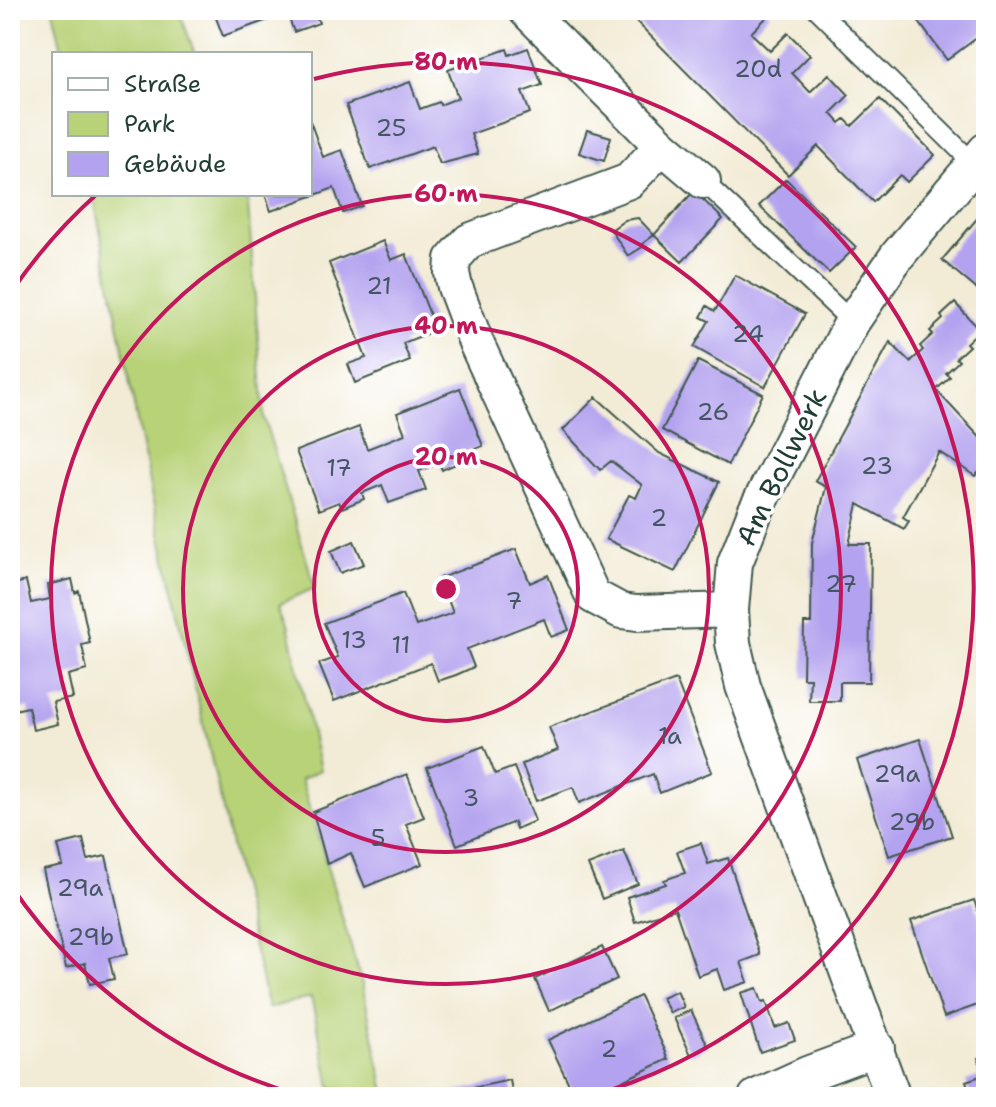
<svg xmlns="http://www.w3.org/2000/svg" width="996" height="1107" viewBox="0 0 996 1107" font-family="'Shantell Sans',sans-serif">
  <rect width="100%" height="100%" fill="#fff"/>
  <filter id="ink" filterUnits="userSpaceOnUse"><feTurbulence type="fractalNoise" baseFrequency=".0125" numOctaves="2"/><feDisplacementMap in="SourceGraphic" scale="16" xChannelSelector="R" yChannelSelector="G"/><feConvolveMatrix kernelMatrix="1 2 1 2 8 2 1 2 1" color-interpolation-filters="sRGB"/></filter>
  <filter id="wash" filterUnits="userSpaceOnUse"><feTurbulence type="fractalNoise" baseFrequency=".006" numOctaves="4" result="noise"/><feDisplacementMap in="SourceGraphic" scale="32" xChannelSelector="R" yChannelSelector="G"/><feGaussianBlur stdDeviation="1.8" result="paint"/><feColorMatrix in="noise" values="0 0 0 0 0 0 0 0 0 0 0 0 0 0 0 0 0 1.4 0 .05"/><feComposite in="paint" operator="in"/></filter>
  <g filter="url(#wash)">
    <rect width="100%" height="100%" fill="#f2ebd5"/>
    <!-- green -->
    <path fill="#b7d277" stroke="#6b8856" stroke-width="2" d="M53,10H179L195,54H63Z
      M93,194H244L248,205L264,418L315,588L280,603L288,624L320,770L301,779L362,984L386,1097H333L311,997L268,1008L152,498Z"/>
    <g id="blocks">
      <!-- building -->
      <path fill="#b3a2ef" d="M213,10H314L319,23L294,32L287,13L223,36Z
        M625,10H766L770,14L751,33L770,51L788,33L810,55L792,73L810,92L829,74L849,95L831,113L840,123L845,119L852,126L880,99L935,155L907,182L900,175L873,202L818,146L788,175Z
        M910,10H986V31L947,60Z
        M528,48L542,85L522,92L530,113L471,134L478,154L440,164L433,146L370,169L346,105L410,82L420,109L439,102L440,105L458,98L448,70L507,49L509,55Z
        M310,121L323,157L342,150L362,206L343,213L334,188L271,211L265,194H310Z
        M587,130L611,137L604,161L579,153Z
        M786,179L856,247L829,273L759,206Z
        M694,191L723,219L682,262L654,235Z
        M986,208V297L942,260Z
        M638,218L654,235L642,244L644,246L628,256L611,230L625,220Z
        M383,241L391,260L406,254L436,330L403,343L410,361L355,383L348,364L366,358L329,263Z
        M735,275L805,314L765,387L694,347L709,321L701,317L707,306L715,311Z
        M955,303L980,330L966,343L969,346L956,358L959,361L946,373L950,377L936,390L986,444V465L975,476L939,452L903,517L909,521L904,529L858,504L849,544H871L869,682H840V701H809L810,678H803L804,623H811L812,543L826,487L815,481L890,342L910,362L923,350L920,346L933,334L930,331L943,319L941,316Z
        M698,361L763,394L728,465L662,430Z
        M460,388L483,446L462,454L465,460L442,470L439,463L419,471L426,490L389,503L382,485L362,493L364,499L342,508L339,502L319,510L296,451L359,427L367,449L405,434L397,413Z
        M596,397L659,453L719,482L675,572L606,539L629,495L636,498L642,485L611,461L600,470L563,430Z
        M354,541L364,564L340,573L331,551Z
        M516,549L530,583L548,575L569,630L551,637L544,619L467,649L474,667L456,675L438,681L431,663L334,701L319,664L338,657L324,623L403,593L416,626L453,613L440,578Z
        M72,579L75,593L79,591L90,643L82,645L87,670L68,675L73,698L53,702L58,724L33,730L28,707L10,711V585L26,581L31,603L50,599L48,585Z
        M676,680L712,772L660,793L653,774L579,803L573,787L536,801L522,764L558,750L549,727Z
        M920,739L952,836L889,856L857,760Z
        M484,746L495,774L514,767L535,821L516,829L514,822L457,845L427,768Z
        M407,774L424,817L406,824L422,864L365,887L351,853L327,864L313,812Z
        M83,839L88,860L106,856L128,954L109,958L114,979L90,984L85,963L66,968L43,870L63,866L58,845Z
        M701,843L708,864L728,858L760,955L741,962L748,982L724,990L717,969L698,976L675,909L635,922L627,897L666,884L664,880L685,873L677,851Z
        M624,851L638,884L602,899L588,865Z
        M974,900L986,935V1002L944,1017L911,921Z
        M602,947L617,979L549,1011L535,979Z
        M757,988L762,1002L766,1001L775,1028L789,1023L795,1040L760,1052L741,993Z
        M677,991L684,1007L670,1013L662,998Z
        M640,996L669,1059L588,1097H575L548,1040Z
        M691,1010L708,1046L691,1055L674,1018Z
        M986,1055V1097H971L966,1081L984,1075L978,1058Z
        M510,1080L513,1097H435V1096Z"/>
    </g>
  </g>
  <g filter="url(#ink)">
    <use href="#blocks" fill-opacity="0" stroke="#3f574c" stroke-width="2"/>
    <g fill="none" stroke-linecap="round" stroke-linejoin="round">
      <defs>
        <path id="service" d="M818,10L974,164
          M703,181L852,322"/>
        <path id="minor" d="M526,10L662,146L703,181
          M662,146L629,181L469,241L453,259L452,273L455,287L477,345L593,596L621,611L637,613L731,610
          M756,1097L807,1074L877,1048
          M893,1097L743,686L733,643L731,610L735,563L755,512L852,322L897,256L986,150"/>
      </defs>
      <!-- service casing -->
      <use href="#service" stroke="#3f574c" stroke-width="22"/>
      <!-- minor casing -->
      <use href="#minor" stroke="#3f574c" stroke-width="38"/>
      <!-- service -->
      <use href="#service" stroke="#fff" stroke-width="18"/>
      <!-- minor -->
      <use href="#minor" stroke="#fff" stroke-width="34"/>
    </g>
  </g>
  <!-- distance rings -->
  <g fill="none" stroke="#c2185b" stroke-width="4">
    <circle cx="446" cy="589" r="132"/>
    <circle cx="446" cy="589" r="263"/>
    <circle cx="446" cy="589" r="395"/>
    <path d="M305 1097A527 527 0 0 1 12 887M12 291A527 527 0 0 1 97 194M314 79A527 527 0 0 1 587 1097"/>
  </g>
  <g text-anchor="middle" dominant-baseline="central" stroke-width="7" stroke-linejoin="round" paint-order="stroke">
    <!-- number labels -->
    <g font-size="24" fill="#445663">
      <text x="758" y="69">20d</text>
      <text x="391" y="128">25</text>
      <text x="379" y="286">21</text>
      <text x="748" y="334">24</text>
      <text x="713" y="412">26</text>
      <text x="877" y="466">23</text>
      <text x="339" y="468">17</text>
      <text x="659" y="518">2</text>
      <text x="841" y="584">27</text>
      <text x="514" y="601">7</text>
      <text x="354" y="640">13</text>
      <text x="401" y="645">11</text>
      <text x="670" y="736">1a</text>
      <text x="897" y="774">29a</text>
      <text x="471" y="798">3</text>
      <text x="912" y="822">29b</text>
      <text x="378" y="838">5</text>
      <text x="80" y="888">29a</text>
      <text x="91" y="937">29b</text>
      <text x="609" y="1049">2</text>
    </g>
    <!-- street labels -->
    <g font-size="28" fill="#1f3d34" stroke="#fff">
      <text transform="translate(781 467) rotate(-64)">Am Bollwerk</text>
    </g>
  </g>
  <circle cx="446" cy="589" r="12" fill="#c2185b" stroke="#fff" stroke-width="4"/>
  <g font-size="24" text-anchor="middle" font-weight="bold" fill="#c2185b" stroke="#fff" stroke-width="7" stroke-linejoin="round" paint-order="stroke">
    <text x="446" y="70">80 m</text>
    <text x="446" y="202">60 m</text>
    <text x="446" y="334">40 m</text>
    <text x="446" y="465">20 m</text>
  </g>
  <!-- margin -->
  <rect width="996" height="1107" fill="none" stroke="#fff" stroke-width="40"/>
  <!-- legend -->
  <rect x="52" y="52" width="260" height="144" fill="#ffffff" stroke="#a5b1ae" stroke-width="2"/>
  <rect x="68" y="78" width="40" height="12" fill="#ffffff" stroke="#a5b1ae" stroke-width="2"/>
  <text x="124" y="92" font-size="24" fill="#1f3d34">Straße</text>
  <rect x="68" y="112" width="40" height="24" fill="#b7d277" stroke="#a5b1ae" stroke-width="2"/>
  <text x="124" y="132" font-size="24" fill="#1f3d34">Park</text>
  <rect x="68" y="152" width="40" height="24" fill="#b3a2ef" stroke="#a5b1ae" stroke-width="2"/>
  <text x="124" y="172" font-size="24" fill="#1f3d34">Gebäude</text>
</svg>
